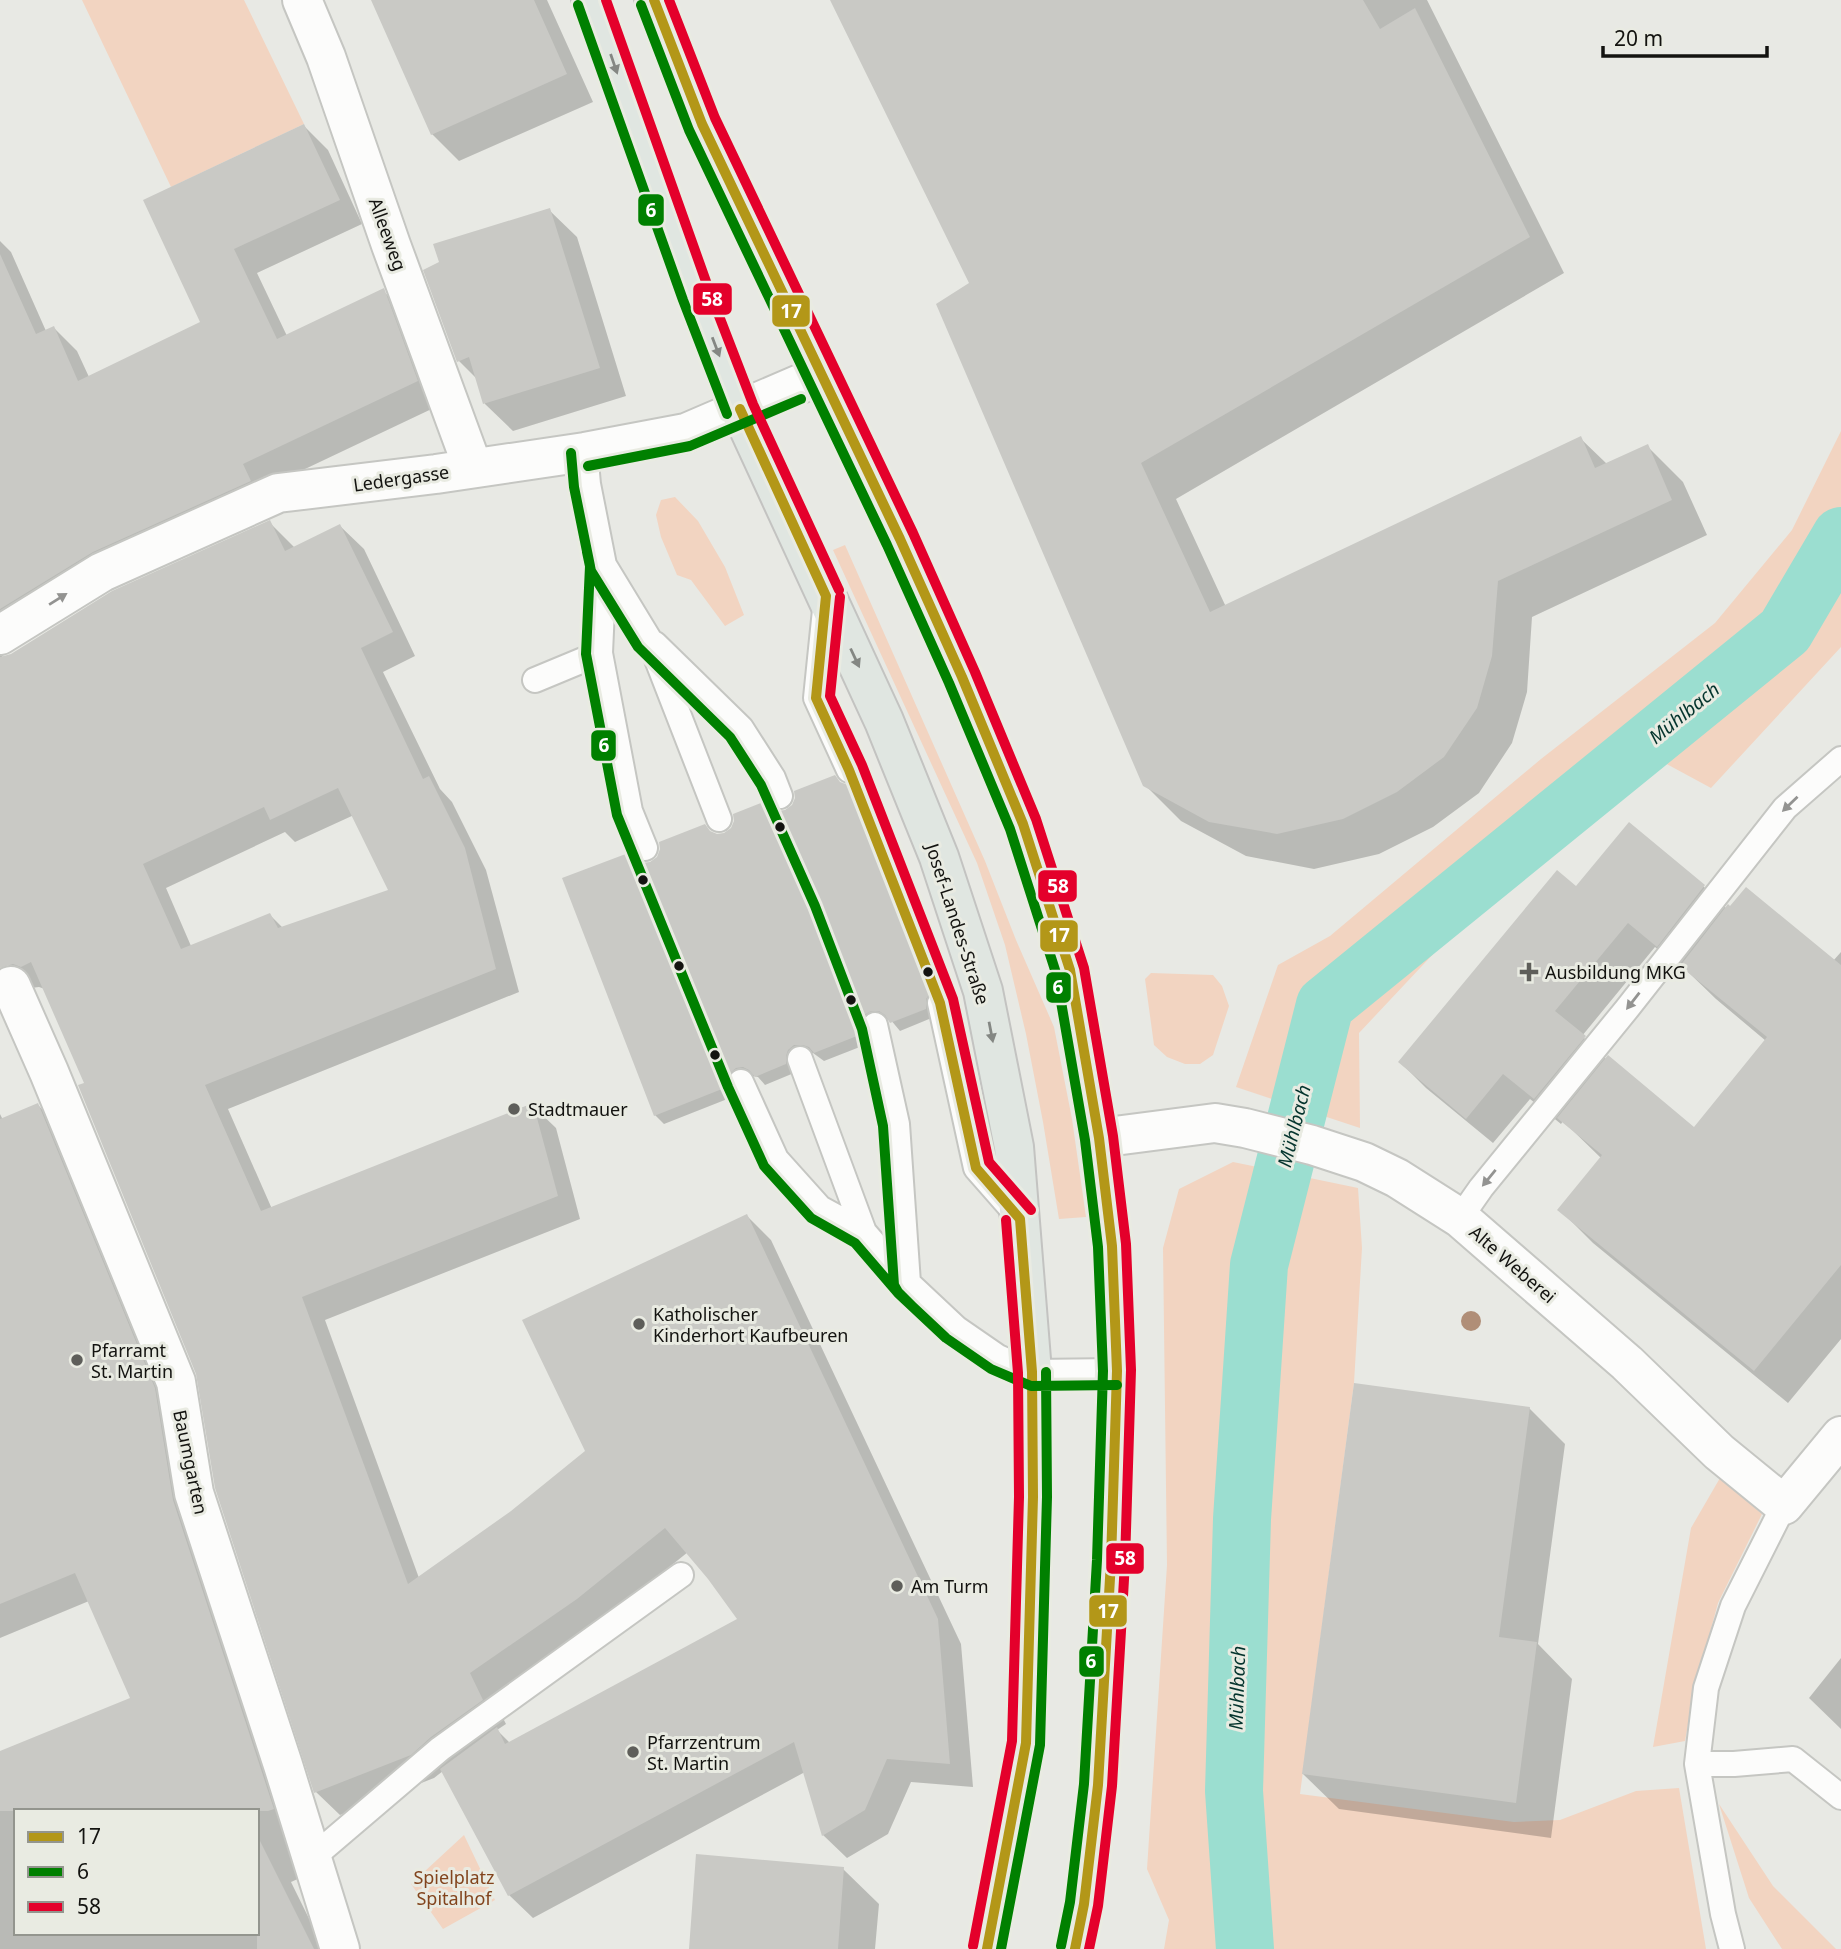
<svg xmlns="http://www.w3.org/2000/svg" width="1841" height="1949" viewBox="0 0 1841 1949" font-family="'Noto Sans',sans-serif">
  <rect width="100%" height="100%" fill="#e8e9e4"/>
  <!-- green -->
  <path fill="#f2d4c1" d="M82,0H244L304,124L171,187Z
    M1841,431V647L1711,788L1650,755L1529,852L1359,1033L1360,1128L1236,1087L1278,965L1330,936L1541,759L1715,623L1792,530Z
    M675,497L698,521L725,567L744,615L725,626L691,580L677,575L661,537L656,515L661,500Z
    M845,545L985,861L1016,940L1054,1027L1072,1119L1086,1217L1059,1219L1043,1122L1026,1034L1005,945L977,863L833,550Z
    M1151,973L1213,975L1222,986L1229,1006L1213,1055L1200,1064H1185L1167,1057L1154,1045L1145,979Z
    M1233,1162L1358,1188L1362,1248L1354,1383L1300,1794L1514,1822L1560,1820L1636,1791L1679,1788L1706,1949H1164L1169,1920L1147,1869L1167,1565L1163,1248L1179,1189Z
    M1720,1478L1762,1514L1718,1603L1694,1691L1685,1741L1653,1747L1691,1528Z
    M1719,1804L1773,1886L1836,1949H1782L1749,1898Z
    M464,1835L495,1900L443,1929L411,1884Z"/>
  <!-- shadow -->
  <path fill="#0003" fill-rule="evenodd" d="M373,0H547L593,102L459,161L432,134Z
    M831,0H1427L1564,273L1176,499L1226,607L1580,438L1607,464L1647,446L1683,482L1707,535L1532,617L1527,692L1512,743L1479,793L1433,827L1379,854L1314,869L1246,856L1181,821L1145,785L972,283Z
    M304,126L328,150L362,224L257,273L287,336L383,291L407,314L440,405L265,488L115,577L4,649L2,658L12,655L270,523L295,548L340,526L364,549L415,656L383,672L440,789L452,802L486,870L519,992L228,1109L272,1209L532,1105L556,1128L580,1219L325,1320L419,1578L513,1512L587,1452L747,1216L771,1240L961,1644L973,1787L911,1782L888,1834L847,1858L823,1835L805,1772L533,1918L509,1895L443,1771L434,1778L340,1815L316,1792L198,1373L87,1083L45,989L39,987L31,988L7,964L0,948V241L11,252L46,331L54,328L77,351L89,377L203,323L145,201ZM354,815L391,891L283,928L270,915L191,946L166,888L285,832L295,842ZM688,1552L740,1619L510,1743L497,1730L506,1724L492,1697L601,1622Z
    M549,210L577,237L626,396L513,431L485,404L478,380L459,361L426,270Z
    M862,778L871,786L956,998L947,997L934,1017L900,1031L890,1019H881L870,1043L824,1061L813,1053L804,1054L794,1073L765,1085L758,1077L753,1076L745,1077L735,1096L664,1124L655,1115L639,863L651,864L659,858L712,833L717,836L724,835L773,810L778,813L785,812L842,785L847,786L855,785Z
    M1629,825L1704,887L1727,909L1833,961L1841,952V1339L1788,1403L1593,1243L1560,1210L1602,1159L1563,1121L1561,1124L1530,1099L1493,1143L1426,1088L1400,1062L1576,889ZM1655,947L1684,971L1685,969L1716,999L1766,1041L1694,1129L1607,1060L1582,1036Z
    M38,1105L61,1129L178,1413L309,1874L291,1882L324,1949H0V1752L132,1699L89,1601L0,1638V1114L3,1120ZM16,1811H257V1933H16Z
    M1529,1408L1565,1444L1538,1644L1572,1679L1551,1838L1339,1809L1303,1774Z
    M1841,1658V1729L1809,1698Z
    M843,1869L879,1904L875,1949H691Z"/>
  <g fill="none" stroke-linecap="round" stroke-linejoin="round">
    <!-- canal -->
    <path stroke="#9bded0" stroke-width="58" d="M1245,1949L1234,1791L1242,1519L1259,1265L1325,1005L1785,631L1841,536"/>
  </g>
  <!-- building -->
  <path fill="#c9c9c5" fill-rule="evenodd" d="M371,0H534L567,74L431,135Z
    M830,0H1363L1380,29L1415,8L1530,237L1141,463L1210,612L1581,436L1595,468L1648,444L1672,500L1498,581L1492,656L1477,708L1444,757L1397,792L1343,819L1277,834L1209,822L1143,786L936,304L969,283Z
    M304,124L340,200L234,249L277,339L384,288L418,381L243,464L251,481L93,552L0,609V254L36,334L54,326L78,381L200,322L143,200Z
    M550,208L600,368L483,404L469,357L457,362L423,270L439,262L433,244Z
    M270,520L285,551L340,524L393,632L361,648L423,779L429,776L465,848L496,969L205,1085L261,1211L533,1103L558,1196L302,1297L408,1584L511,1511L585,1451L522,1320L747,1214L938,1619L950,1764L887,1759L865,1810L822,1836L794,1742L508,1896L440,1769L497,1727L505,1744L737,1619L708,1579L665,1528L577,1599L470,1673L483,1700L431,1737L411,1755L314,1793L215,1488L196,1374L78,1085L84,1083L31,962L21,967L13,964L0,968V657L11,654L112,591ZM338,788L388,890L278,928L270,913L181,949L143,864L264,807L270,820Z
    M835,775L840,782L848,785L856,783L862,775L949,992L944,989L938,988L931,992L926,999V1009L890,1023L885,1015L879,1011H871L864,1015L861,1020L862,1034L814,1053L809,1047L803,1045H794L788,1050L786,1056V1064L755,1077L749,1070L743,1067L736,1068L729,1074L726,1081L727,1087L654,1116L562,878L631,852L636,860L642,863L650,862L657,857L660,849L659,842L705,824L710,831L717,834L724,833L731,828L734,821L733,814L766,801L771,808L778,811L785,810L792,805L795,798L794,791Z
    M1629,822L1705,885L1657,947L1628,923L1555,1011L1586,1036L1534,1099L1503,1074L1466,1119L1398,1062L1557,870L1576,886Z
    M1746,887L1841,965V1265L1754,1371L1557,1210L1602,1155L1557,1118L1608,1055L1694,1127L1767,1037L1680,966L1728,904L1730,906Z
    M38,1103L155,1388L173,1500L274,1809L268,1811H0V1751L130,1698L75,1573L0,1604V1119Z
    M1354,1383L1530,1407L1499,1637L1537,1642L1516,1803L1302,1774Z
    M257,1835L314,1949H257Z
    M696,1854L844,1867L838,1949H689Z"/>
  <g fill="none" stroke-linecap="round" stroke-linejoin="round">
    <defs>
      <path id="service" d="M585,452L588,484L604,565L600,653L630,811L645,848
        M604,565L649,639L719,819
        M826,600L816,698L849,770
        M655,644L741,728L773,778L780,796
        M535,680L600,653
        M940,1003L976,1168L1019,1217
        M875,1025L897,1124L908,1283
        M800,1059L864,1232
        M741,1082L776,1159L820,1208L864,1232L908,1283L956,1328L998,1357L1032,1372L1117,1371
        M1460,1218L1481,1188L1626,1010L1785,808L1841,759
        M1697,1764H1734L1793,1759L1841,1797
        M312,1858L440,1749L681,1575
        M1732,1949L1723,1914L1697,1764L1706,1688L1733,1606L1784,1505"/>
      <path id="minor" d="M302,0L326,57L391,245L473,468
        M0,635L102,572L278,493L436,474L585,452L686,433L821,375
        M11,986L49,1072L176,1382L194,1493L283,1765L340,1949
        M1099,1138L1215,1123L1245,1128L1312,1145L1364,1162L1397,1178L1460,1218L1627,1363L1719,1452L1784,1505L1841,1436"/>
      <path id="primary" d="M591,0L696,295L740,409L884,721L939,857L983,991L1014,1147L1032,1372L1033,1497L1026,1743L987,1949
        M654,0L702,124L900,539L962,677L1023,824L1070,970L1099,1138L1112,1246L1117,1371L1111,1561L1098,1785L1084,1904L1075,1949"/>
    </defs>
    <!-- service casing -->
    <use href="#service" stroke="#c5c6c2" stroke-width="28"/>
    <!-- minor casing -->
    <use href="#minor" stroke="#c5c6c2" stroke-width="42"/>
    <!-- primary casing -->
    <use href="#primary" stroke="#c3c3c1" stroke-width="42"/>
    <!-- service -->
    <use href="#service" stroke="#fcfcfb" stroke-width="24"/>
    <!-- minor -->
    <use href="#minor" stroke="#fcfcfb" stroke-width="38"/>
    <!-- primary -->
    <use href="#primary" stroke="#e0e6e1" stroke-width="38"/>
    <defs>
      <path id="bus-1" d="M654,0L702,124L900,539L962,677L1023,824L1070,970L1099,1138L1112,1246L1117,1371L1111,1561L1098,1785L1084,1904L1075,1949
        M740,409L826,596
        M826,596L816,698L849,770L940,1003L976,1168L1020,1219
        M987,1949L1026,1743L1033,1497L1032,1372L1020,1219"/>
      <path id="bus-2" d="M578,5L683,300L727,414
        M641,5L689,130L887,545L949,683L1010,829L1056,973L1085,1140L1098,1247L1103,1371L1097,1560L1084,1784L1070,1902L1061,1946
        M571,453L574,487L590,566L586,654L617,815L728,1087L764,1166L811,1218L855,1243L898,1293L946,1338L991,1369L1031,1386L1117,1385
        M588,466L690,446L801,399
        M587,552L591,571L638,647L730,737L761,785L815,906L862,1029L883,1126L894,1285L898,1292L913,1307
        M1001,1949L1040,1745L1047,1497L1046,1372"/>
      <path id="bus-3" d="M606,0L709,290L753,404L839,590
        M669,0L715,118L913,533L975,672L1036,819L1084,968L1113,1136L1126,1244L1131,1370L1125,1562L1112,1786L1098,1906L1089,1949
        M840,597L830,696L862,765L953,999L989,1162L1031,1210
        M973,1946L1012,1741L1019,1497L1018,1373L1006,1220"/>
    </defs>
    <!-- bus-1 casing -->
    <use href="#bus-1" stroke="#e9ebe2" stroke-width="16"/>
    <!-- bus-2 casing -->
    <use href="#bus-2" stroke="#e9ebe2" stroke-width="16"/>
    <!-- bus-3 casing -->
    <use href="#bus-3" stroke="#e9ebe2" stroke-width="16"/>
    <!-- bus-1 -->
    <use href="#bus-1" stroke="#b39718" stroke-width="10"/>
    <!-- bus-2 -->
    <use href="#bus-2" stroke="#008000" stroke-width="10"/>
    <!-- bus-3 -->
    <use href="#bus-3" stroke="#e4002b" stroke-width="10"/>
  </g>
  <!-- trees -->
  <circle fill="#b08e77" cx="1471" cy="1321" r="10"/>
  <!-- one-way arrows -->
  <defs><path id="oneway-solid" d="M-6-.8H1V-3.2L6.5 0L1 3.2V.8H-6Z" transform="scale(1.75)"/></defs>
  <g fill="#848783">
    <use href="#oneway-solid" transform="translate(614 64) rotate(71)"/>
    <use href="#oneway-solid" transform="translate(716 347) rotate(69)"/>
    <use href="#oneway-solid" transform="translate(855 658) rotate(65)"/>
    <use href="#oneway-solid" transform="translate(991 1032) rotate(79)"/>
  </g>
  <g fill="#939391">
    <use href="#oneway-solid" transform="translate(58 599) rotate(-32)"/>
    <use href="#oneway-solid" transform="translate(1790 804) rotate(136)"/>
    <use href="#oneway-solid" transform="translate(1633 1001) rotate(128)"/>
    <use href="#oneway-solid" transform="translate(1489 1178) rotate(129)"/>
  </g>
  <!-- markers -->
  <g fill="#131310" stroke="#e9ebe2" stroke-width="2.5">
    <circle cx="780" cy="827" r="6"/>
    <circle cx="643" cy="880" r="6"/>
    <circle cx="679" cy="966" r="6"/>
    <circle cx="928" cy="972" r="6"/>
    <circle cx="851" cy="1000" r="6"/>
    <circle cx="715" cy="1055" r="6"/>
  </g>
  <g fill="#5e5e5a" stroke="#e9ebe2" stroke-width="2.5">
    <path d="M1525.5 961.5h7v7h7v7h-7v7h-7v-7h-7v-7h7z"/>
    <circle cx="514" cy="1109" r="7"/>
    <circle cx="639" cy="1324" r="7"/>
    <circle cx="77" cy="1360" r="7"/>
    <circle cx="897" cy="1586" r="7"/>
    <circle cx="633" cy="1752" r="7"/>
  </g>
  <g text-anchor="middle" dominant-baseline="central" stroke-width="6" stroke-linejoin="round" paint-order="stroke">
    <!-- street labels -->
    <g font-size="18" fill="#131310" stroke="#e9ebe2">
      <text transform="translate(388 234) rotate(70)">Alleeweg</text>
      <text transform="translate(401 478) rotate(-8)">Ledergasse</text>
      <text transform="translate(958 924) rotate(72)">Josef-Landes-Straße</text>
      <text transform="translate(1513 1264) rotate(41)">Alte Weberei</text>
      <text transform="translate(191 1462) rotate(78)">Baumgarten</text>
    </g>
    <!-- poi labels -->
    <g font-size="18" fill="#131310" stroke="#e9ebe2" text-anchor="start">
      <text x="1545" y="972">Ausbildung MKG</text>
      <text x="528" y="1109">Stadtmauer</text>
      <text x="653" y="1314">Katholischer<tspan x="653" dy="21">Kinderhort Kaufbeuren</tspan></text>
      <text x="91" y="1350">Pfarramt<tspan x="91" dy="21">St. Martin</tspan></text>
      <text x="911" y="1586">Am Turm</text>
      <text x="647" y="1742">Pfarrzentrum<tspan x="647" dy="21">St. Martin</tspan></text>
    </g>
    <!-- park labels -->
    <g font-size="18" fill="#82441d" stroke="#e9ebe2">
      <text x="454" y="1877">Spielplatz<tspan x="454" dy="21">Spitalhof</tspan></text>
    </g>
    <!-- water labels -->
    <g font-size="19" font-style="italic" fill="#04342d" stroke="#e9ebe2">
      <text transform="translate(1684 713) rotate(-39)">Mühlbach</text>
      <text transform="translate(1294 1126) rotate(-76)">Mühlbach</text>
      <text transform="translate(1237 1688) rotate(-88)">Mühlbach</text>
    </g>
  </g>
  <g stroke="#e9ebe2" stroke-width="2.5">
    <rect x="637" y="193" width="28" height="34" rx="7" fill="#008000"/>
    <rect x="692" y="282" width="41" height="34" rx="7" fill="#e4002b"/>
    <rect x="771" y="294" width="40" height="34" rx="7" fill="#b39718"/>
    <rect x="590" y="729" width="27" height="33" rx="7" fill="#008000"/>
    <rect x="1037" y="869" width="41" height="34" rx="7" fill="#e4002b"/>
    <rect x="1039" y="919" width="40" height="34" rx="7" fill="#b39718"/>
    <rect x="1045" y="971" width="27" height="33" rx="7" fill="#008000"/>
    <rect x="1105" y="1542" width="40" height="33" rx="7" fill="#e4002b"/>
    <rect x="1088" y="1594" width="40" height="34" rx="7" fill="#b39718"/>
    <rect x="1078" y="1645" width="27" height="33" rx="7" fill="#008000"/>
  </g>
  <g font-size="19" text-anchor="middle" font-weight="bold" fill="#fff">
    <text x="651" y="217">6</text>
    <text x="712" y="306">58</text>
    <text x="791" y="318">17</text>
    <text x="604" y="752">6</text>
    <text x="1058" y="893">58</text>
    <text x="1059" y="942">17</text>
    <text x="1058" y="994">6</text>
    <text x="1125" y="1565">58</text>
    <text x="1108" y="1618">17</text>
    <text x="1091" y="1668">6</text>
  </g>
  <!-- legend -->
  <rect x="14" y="1809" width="245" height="126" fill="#e9ebe2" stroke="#93958e" stroke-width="2"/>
  <rect x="28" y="1832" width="35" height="10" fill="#b39718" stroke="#93958e" stroke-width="2"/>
  <text x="77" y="1844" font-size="21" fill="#131310">17</text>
  <rect x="28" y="1867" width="35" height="10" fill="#008000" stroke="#93958e" stroke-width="2"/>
  <text x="77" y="1879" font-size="21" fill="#131310">6</text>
  <rect x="28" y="1902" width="35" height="10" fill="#e4002b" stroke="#93958e" stroke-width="2"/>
  <text x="77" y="1914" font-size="21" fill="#131310">58</text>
  <!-- scale -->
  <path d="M1603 46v10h164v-10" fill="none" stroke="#131310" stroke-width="3.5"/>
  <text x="1614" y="46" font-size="21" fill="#131310" stroke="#e9ebe2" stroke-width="5" paint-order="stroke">20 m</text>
</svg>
